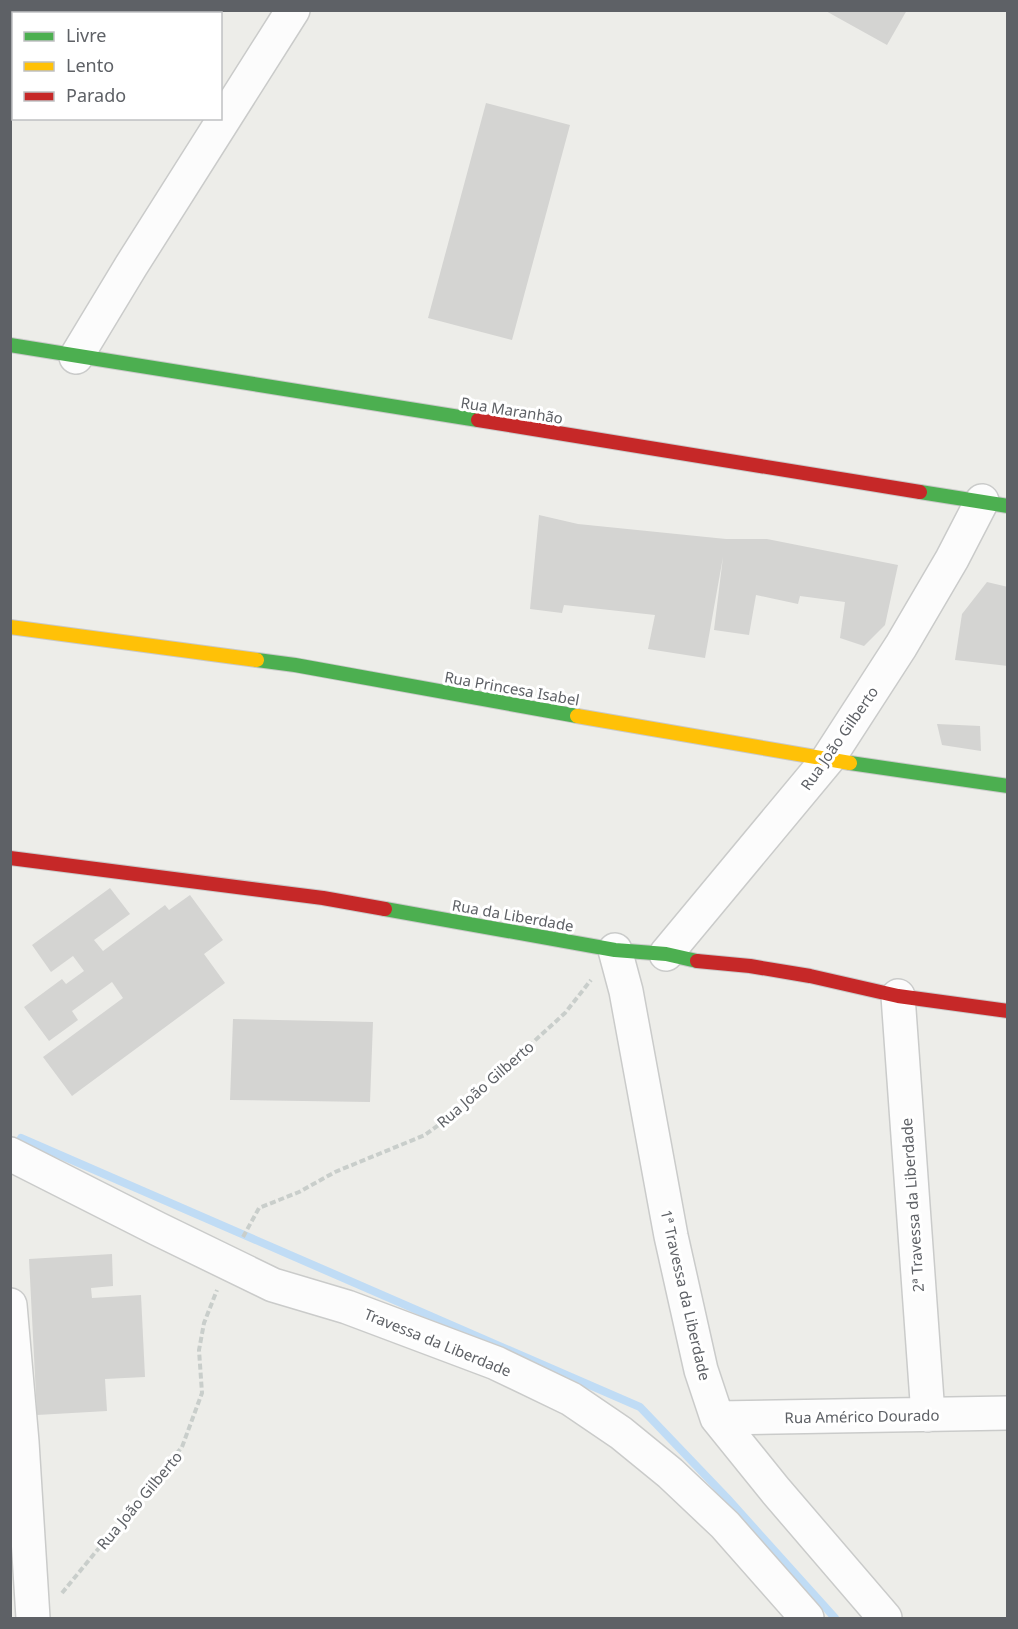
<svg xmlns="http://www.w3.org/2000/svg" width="1018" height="1629" viewBox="0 0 1018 1629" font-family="'Noto Sans',sans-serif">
  <rect width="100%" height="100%" fill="#edede9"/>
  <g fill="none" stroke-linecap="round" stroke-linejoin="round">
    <!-- stream -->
    <path stroke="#c0dcf5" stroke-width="8" d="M21,1138L640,1407L727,1498L835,1618"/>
  </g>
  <!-- building -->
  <path fill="#d4d4d2" d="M824,10H907L887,45Z
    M486,103L570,125L512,340L428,318Z
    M539,515L578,524L726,539H767L898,565L885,625L864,646L840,638L845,602L800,596L798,604L756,595L749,635L714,630L723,557L705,658L648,649L655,615L564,605L562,613L530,609Z
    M987,582L1008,587V666L955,660L962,614Z
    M937,724L980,726L981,751L942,745Z
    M110,888L130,914L94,940L103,951L165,905L169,910L190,895L223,940L204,954L225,983L72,1096L43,1057L123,998L112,982L72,1011L78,1020L49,1041L24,1007L62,979L66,984L84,971L73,956L51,972L32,945Z
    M233,1019L373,1022L370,1102L230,1100Z
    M112,1254L113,1286L91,1288L92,1298L141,1295L145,1377L105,1379L107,1411L37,1415L29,1259Z"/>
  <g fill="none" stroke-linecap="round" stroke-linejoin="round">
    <defs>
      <path id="street" d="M76,357L131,266L293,10
        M615,950L626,991L671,1236L701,1370L717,1418L776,1491L885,1618
        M666,954L828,759L901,646L952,559L982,501
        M898,996L928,1415
        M10,1154L158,1229L273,1285L347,1307L496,1363L571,1399L621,1433L670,1473L725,1525L807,1618
        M10,1305L22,1442L33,1618
        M717,1418L1008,1413"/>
      <path id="fast" d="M10,345L478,420
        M920,492L1008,506
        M257,660L295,665L577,716
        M850,763L1008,786
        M385,909L615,950L666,954L697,961"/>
      <path id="slow" d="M10,627L257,660
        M577,716L850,763"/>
      <path id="jam" d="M478,420L920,492
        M10,858L323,898L385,909
        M697,961L750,966L810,976L898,996L1008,1011"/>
    </defs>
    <!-- street casing -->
    <use href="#street" stroke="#cacbca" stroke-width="36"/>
    <!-- fast casing -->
    <use href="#fast" stroke="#c9c9c9" stroke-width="16"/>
    <!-- slow casing -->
    <use href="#slow" stroke="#c9c9c9" stroke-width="16"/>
    <!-- jam casing -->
    <use href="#jam" stroke="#c9c9c9" stroke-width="16"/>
    <!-- path -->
    <path stroke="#c9cecb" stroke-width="4" stroke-dasharray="6 3" stroke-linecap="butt" d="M243,1237L259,1208L299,1192L335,1172L425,1135L460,1109L565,1013L591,980
      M62,1593L182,1447L202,1393L199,1350L204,1323L217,1290"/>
    <!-- street -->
    <use href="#street" stroke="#fcfcfc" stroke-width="33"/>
    <!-- fast -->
    <use href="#fast" stroke="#4caf50" stroke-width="14"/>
    <!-- slow -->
    <use href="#slow" stroke="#ffc107" stroke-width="14"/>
    <!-- jam -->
    <use href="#jam" stroke="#c62828" stroke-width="14"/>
  </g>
  <g text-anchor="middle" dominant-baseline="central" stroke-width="6" stroke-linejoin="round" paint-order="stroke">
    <!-- street labels -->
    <g font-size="15" fill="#5e6166" stroke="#fff">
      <text transform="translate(512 410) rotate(9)">Rua Maranhão</text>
      <text transform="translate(512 688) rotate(10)">Rua Princesa Isabel</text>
      <text transform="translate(839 738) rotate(-55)">Rua João Gilberto</text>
      <text transform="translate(513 915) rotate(10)">Rua da Liberdade</text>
      <text transform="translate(485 1084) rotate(-41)">Rua João Gilberto</text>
      <text transform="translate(912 1205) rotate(-94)">2ª Travessa da Liberdade</text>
      <text transform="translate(686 1295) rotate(77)">1ª Travessa da Liberdade</text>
      <text transform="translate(438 1342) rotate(22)">Travessa da Liberdade</text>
      <text transform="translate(862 1416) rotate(-1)">Rua Américo Dourado</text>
      <text transform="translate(139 1500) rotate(-50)">Rua João Gilberto</text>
    </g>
  </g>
  <!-- border -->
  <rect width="1018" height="1629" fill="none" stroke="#5e6166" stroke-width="24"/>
  <!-- legend -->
  <rect x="12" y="12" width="210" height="108" fill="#ffffff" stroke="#bfc0c2" stroke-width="1.5"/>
  <rect x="24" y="32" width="30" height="9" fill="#4caf50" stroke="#bfc0c2" stroke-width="1.5"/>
  <text x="66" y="42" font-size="18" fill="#5e6166">Livre</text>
  <rect x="24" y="62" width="30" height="9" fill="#ffc107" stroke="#bfc0c2" stroke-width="1.5"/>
  <text x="66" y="72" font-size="18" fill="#5e6166">Lento</text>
  <rect x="24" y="92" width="30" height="9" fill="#c62828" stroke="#bfc0c2" stroke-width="1.5"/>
  <text x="66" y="102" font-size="18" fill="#5e6166">Parado</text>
</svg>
